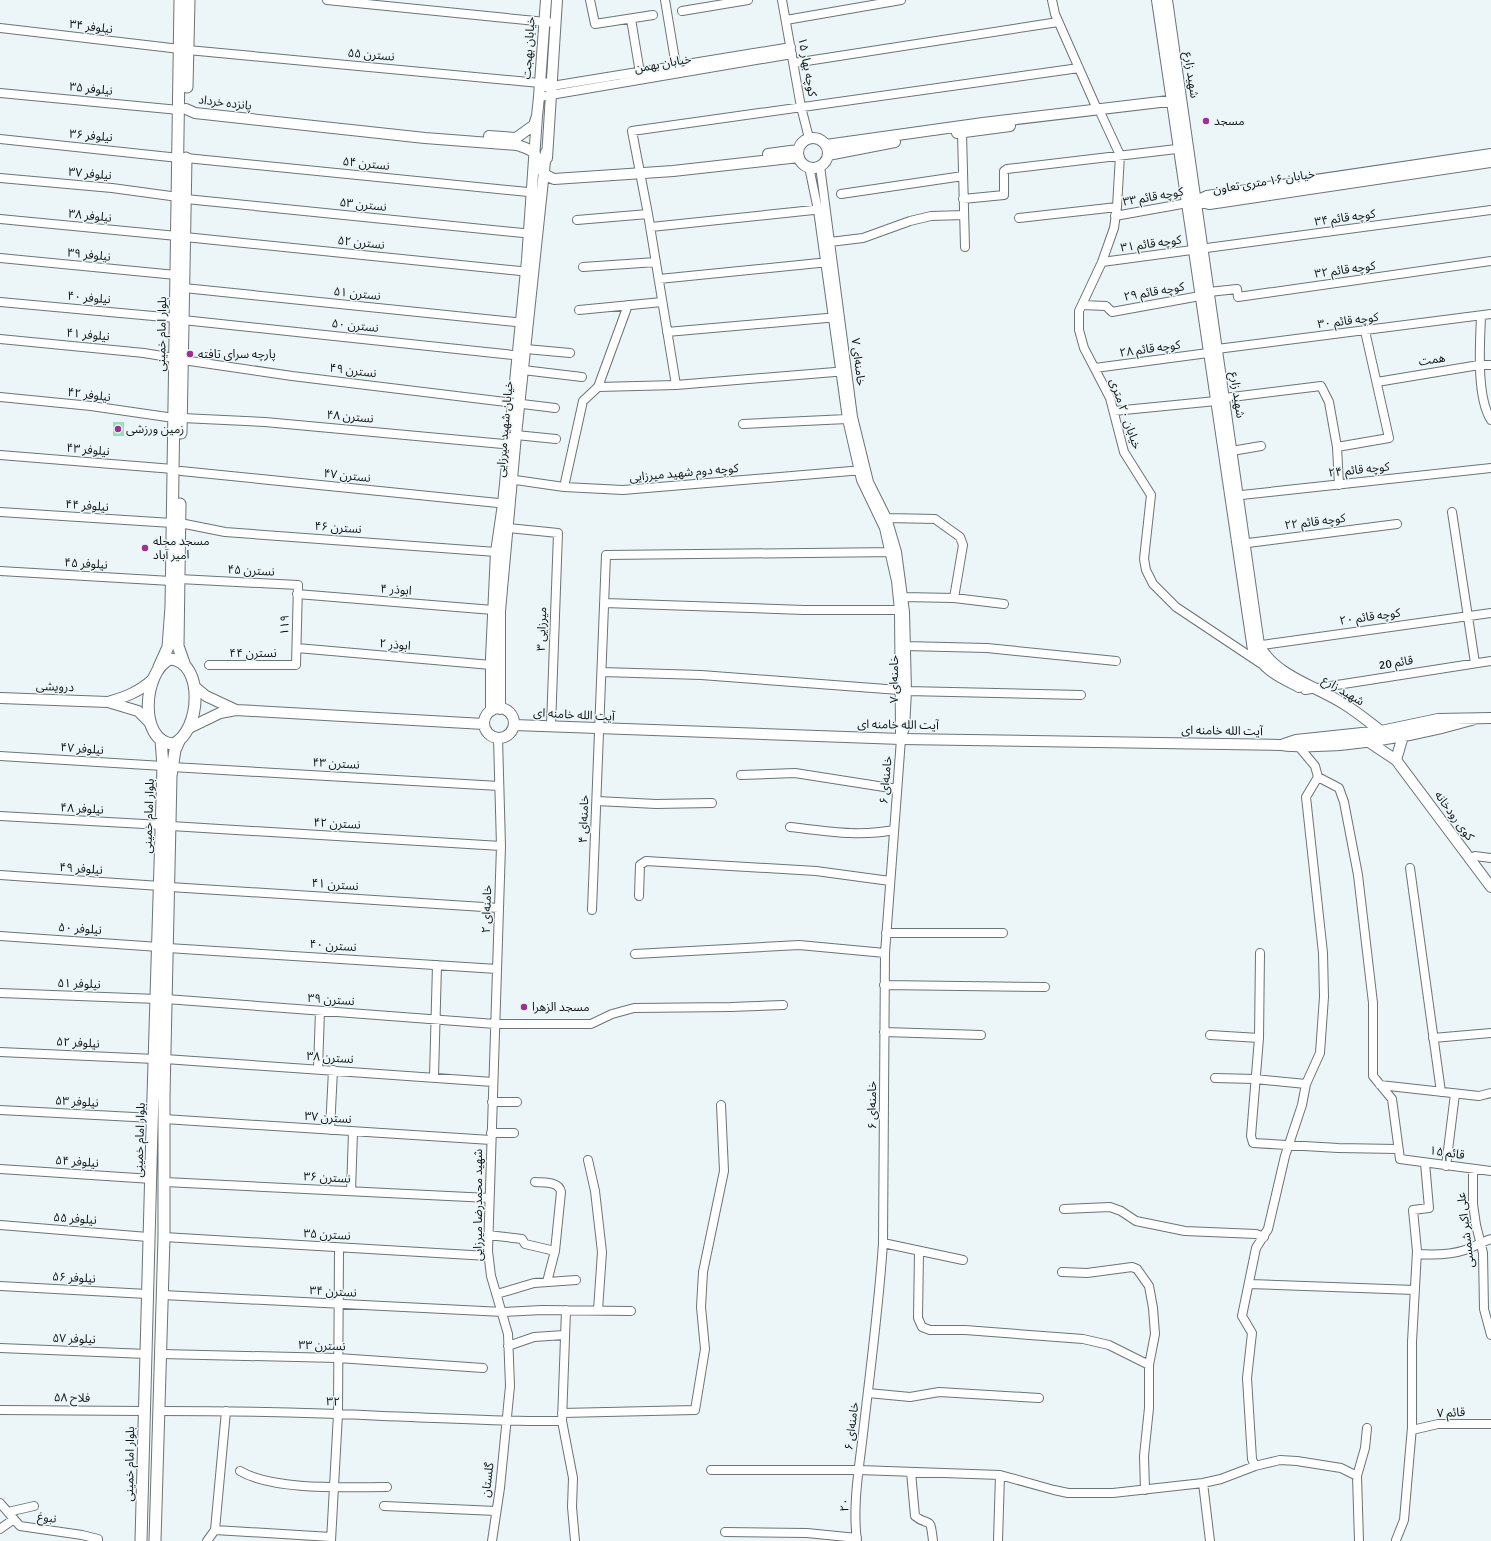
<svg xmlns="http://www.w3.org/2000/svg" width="1491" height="1541" viewBox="0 0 1491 1541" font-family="Signika,'Noto Sans Arabic',sans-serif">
  <rect width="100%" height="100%" fill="#ecf6f8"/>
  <!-- green -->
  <path fill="#96dfb9" d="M113,422H124V436H113Z"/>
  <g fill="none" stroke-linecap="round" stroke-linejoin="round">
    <defs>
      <path id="minor" d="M327,0L556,23
        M590,0L595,24L653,15
        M665,0L676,66
        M782,0L801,107L809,138
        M1052,0L1055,14L1097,109
        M682,11L748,0
        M631,19L640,73
        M786,20L901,0
        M0,28L180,49
        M188,50L540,83L552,82
        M794,63L1058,22
        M546,87L791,47
        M0,93L179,110
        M539,97L792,54
        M1101,114L1120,155L1117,207L1114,228L1102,262L1079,311V330L1084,348L1110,398L1124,452L1151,495L1144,559L1146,570L1153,584L1176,607L1260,663
        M962,133L965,247
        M0,139L179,158
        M186,158L538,193
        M820,166L853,417L869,482L887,518L897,552L905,612L907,691L905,728L901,739L885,953L883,1243C879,1304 871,1364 864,1425C860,1463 852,1503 857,1541
        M809,167L818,210L847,419L861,480L884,528L896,581L899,610L900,733
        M0,178L112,188L178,197
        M841,194L963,176
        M186,199L533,234
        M963,199L1004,195V171L1007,169L1185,148
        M1115,216L1193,202
        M1019,218L1117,207
        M0,219L177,236
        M577,220L648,214
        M651,227L823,209
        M185,237L530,272
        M830,242L863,238L910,221L931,216L964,215
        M0,258L176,275
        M1102,262L1491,210
        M583,267L656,262
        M659,279L829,262
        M184,288L525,323
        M0,302L175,318
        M1082,305L1106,306L1112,312L1200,296L1209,292L1237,289L1238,297L1491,261
        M579,310L662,302
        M1481,316C1480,343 1476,397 1491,420
        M183,320L523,356
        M667,332L838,317
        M0,339L144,353L174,358
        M526,349L570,353
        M183,360L292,376L555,408
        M1095,368L1208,353L1217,349L1491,314
        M523,370L582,377
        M847,371L676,385L648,214L632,131L1079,68
        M1377,382L1479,365H1491
        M598,387L676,385
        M0,397L91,406L174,418
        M1114,411L1216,401L1224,398L1321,386L1329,402L1337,447
        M182,418L265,422L514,445
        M743,424L847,419
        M516,435L556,439
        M1226,452L1261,446
        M0,455L173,469
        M181,471L508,504
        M508,479L564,487L623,490L863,470
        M1339,485L1337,447L1389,438L1365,331
        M564,487L583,401L598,387L628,305
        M1232,496L1491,468
        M0,512L172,523
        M1452,512L1475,663
        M883,520L887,518L935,519L960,537L963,545L954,598
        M180,523L225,532L496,552
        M508,528L558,533L551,726
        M1240,544L1397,524
        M0,571L171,581
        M179,579L298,585L296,665H209
        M297,594L493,610
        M903,597L954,598L1004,604
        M605,603L804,610H899
        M905,646L987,648L1116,661
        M1255,646L1491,613
        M297,648L491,665
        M602,672L701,675L899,690
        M1305,690L1491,661
        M907,691L1081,695
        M0,756L163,766
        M172,767L499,786
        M741,775L795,773L897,789
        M1318,777L1339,788L1344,802L1358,875L1373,1003V1076L1392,1099L1400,1159L1491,1171
        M597,801L656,804L712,803
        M0,816L162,825
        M171,826L501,846
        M790,827C826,831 858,837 894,830
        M1469,859L1475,856L1491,858
        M1410,868L1441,1092
        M0,875L160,886
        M170,887L499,908
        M639,896L640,865L646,861L816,871L890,881
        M592,910L606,555L897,552
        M886,933H1003
        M0,936L159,947
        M168,948L497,969
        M1260,953L1259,1038L1251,1136L1253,1143L1338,1148L1397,1149
        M635,954L799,945L885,953
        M884,985L1045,987
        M0,993L157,999
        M166,999L495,1024H591L612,1014L634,1008L731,1007L783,1005
        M884,1032L981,1035
        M1210,1035L1259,1038
        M1433,1038L1491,1033
        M0,1052L155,1059
        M165,1059L493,1082
        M318,1069L320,1011
        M434,1077L437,965
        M1215,1078L1255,1079L1306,1084
        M1380,1085L1479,1096L1491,1093
        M492,1102H517
        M0,1110L153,1118
        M164,1119L491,1140
        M330,1130L333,1070
        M491,1133H514
        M588,1160L595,1191L602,1252L598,1310
        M1446,1166L1455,1094
        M0,1169L152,1179
        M1473,1169V1204L1476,1225L1483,1253L1484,1309L1491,1335
        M165,1182L489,1198
        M535,1182C544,1183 559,1181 561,1192L555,1251L547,1282
        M351,1191L353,1132
        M1064,1209L1110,1207L1121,1211L1136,1221L1185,1231L1256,1234L1264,1237
        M0,1225L148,1237
        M488,1235L522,1239L525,1244L555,1251
        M164,1237L488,1256
        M883,1243L963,1260
        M919,1252L918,1318L922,1327L930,1330H965L1083,1339L1109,1345L1149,1365
        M1417,1254C1432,1255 1450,1255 1465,1250C1474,1247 1481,1242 1491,1239
        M1062,1272L1087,1273L1132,1267L1137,1269L1149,1286L1153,1308L1155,1334L1149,1365V1408L1144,1456L1145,1490
        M1249,1284L1415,1290
        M0,1286L147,1294
        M497,1294L534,1283L576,1280
        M163,1295L503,1312L542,1310L631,1311
        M508,1346L534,1337L564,1335
        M0,1348L147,1354
        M161,1354L338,1358L483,1368
        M868,1393L910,1397L939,1392L1039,1398
        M0,1410L144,1411
        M159,1411C234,1411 308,1412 383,1416C443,1418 502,1422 562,1421L566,1310
        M562,1413L695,1410L705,1349L701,1307L703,1272L724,1171L721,1105
        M562,1421L573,1478L572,1507L575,1541
        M1412,1430L1438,1424H1491
        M1255,1466L1252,1459L1247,1378L1252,1333L1242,1316L1256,1248L1268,1229L1285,1156L1302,1105L1306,1084L1320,1053L1324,997L1323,953L1306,797L1318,777L1315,766L1300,748
        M711,1470H859L1000,1475L1054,1490L1068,1493H1113L1203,1483L1221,1479L1255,1466L1280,1460L1297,1461L1341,1468L1357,1476
        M240,1471C274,1491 347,1487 387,1487
        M911,1472L915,1516C930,1528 930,1514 933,1541
        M1203,1483L1210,1541
        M0,1503L20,1526L82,1535L98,1539V1541
        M384,1506L496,1511
        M8,1512L34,1506
        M0,1529L14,1519
        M215,1530L226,1411
        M725,1532L807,1533L857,1538
        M1396,1540L1404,1520L1412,1427V1342L1417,1251L1413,1210L1429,1208L1425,1163
        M207,1541L215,1530L331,1537
        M331,1541L338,1414L339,1248
        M492,1541L500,1488L510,1386L508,1334L491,1276L488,1251L501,846L498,738
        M998,1541L1000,1475
        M1359,1541L1357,1476L1365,1448L1367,1428"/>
      <path id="tertiary" d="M1157,0L1253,650C1265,671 1278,676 1299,687
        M1167,0L1259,645C1275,676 1316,686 1344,704C1357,712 1369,722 1381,731
        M186,109L195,113L425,138L517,145C523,147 531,149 535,154C544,167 535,171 554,179L673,171L799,157
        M957,133L1010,126
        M489,136L516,138L534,125L537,116L539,97L546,0
        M798 153a15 15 0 1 1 30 0a15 15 0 1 1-30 0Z
        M826,145L983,123L1177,100
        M768,154L798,150
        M828,155L895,142
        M547,158L557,0
        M1196,201L1207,196L1491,154
        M1196,201L1209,204L1223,202L1491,162
        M194,686L206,696L236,710
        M0,698L108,702L138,711L151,724
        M108,702C125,697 139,692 152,680
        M484 723a15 15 0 1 1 30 0a15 15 0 1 1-30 0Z
        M500,709V611L516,435L546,152
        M491,711V658L496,552L503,504L527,260L537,116
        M514,725L901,739L1282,745C1302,748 1320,746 1340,745C1386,741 1431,732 1475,719
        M189,728L220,713L236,710L484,724
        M1369,742L1396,760L1491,887
        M1284,744L1296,740L1381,731L1438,719L1491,718
        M1396,760L1403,736"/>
      <path id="secondary" d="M187,87L189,0
        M181,433L186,158
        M180,504L178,646L185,666
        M170,659C205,661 201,732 173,744C138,742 143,671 170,659Z
        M159,667L168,647L171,607L180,0
        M141,1541C146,1283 156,1024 163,766L161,740
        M155,1541L164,1237V1096L171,776L175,750L179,741"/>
    </defs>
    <!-- minor casing -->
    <use href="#minor" stroke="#6b7476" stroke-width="10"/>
    <!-- tertiary casing -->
    <use href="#tertiary" stroke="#6b7476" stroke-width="12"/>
    <!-- secondary casing -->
    <use href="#secondary" stroke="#6b7476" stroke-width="13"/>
    <!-- minor -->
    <use href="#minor" stroke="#fff" stroke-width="8"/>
    <!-- tertiary -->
    <use href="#tertiary" stroke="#fff" stroke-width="10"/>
    <!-- secondary -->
    <use href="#secondary" stroke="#fff" stroke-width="11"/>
  </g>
  <!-- markers -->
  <g fill="#9e3190" stroke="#ecf6f8" stroke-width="1.5">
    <circle cx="1206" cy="121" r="4"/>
    <circle cx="190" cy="354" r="4"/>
    <circle cx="118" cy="429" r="4"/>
    <circle cx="145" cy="548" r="4"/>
    <circle cx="524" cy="1007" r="4"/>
  </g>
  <g text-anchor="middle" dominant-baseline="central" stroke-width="3" stroke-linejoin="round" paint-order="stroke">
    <!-- street labels -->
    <g font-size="12" fill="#101414" stroke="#ecf6f8">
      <text transform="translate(91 27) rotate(7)">نیلوفر ۳۴</text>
      <text transform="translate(529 48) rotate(-86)">خیابان بهجت</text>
      <text transform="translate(371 55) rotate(5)">نسترن ۵۵</text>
      <text transform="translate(663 64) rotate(-10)">خیابان بهمن</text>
      <text transform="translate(807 67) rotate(80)">کوچه بهار ۱۵</text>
      <text transform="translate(1191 75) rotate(82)">شهید زارع</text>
      <text transform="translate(91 89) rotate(6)">نیلوفر ۳۵</text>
      <text transform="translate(225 103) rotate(7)">پانزده خرداد</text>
      <text transform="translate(91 136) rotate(5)">نیلوفر ۳۶</text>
      <text transform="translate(366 164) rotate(6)">نسترن ۵۴</text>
      <text transform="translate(90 174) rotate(5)">نیلوفر ۳۷</text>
      <text transform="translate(1264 182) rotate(-9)">خیابان ۱۶ متری تعاون</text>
      <text transform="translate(1153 197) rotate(-10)">کوچه قائم ۳۳</text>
      <text transform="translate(363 205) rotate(6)">نسترن ۵۳</text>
      <text transform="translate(90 216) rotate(6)">نیلوفر ۳۸</text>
      <text transform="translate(1345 218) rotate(-8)">کوچه قائم ۳۴</text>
      <text transform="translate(361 243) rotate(6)">نسترن ۵۲</text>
      <text transform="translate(1151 244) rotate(-8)">۳۱ کوچه قائم</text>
      <text transform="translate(89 255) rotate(6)">نیلوفر ۳۹</text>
      <text transform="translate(1345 270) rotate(-8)">کوچه قائم ۳۲</text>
      <text transform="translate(1154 292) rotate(-10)">کوچه قائم ۲۹</text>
      <text transform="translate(357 294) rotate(6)">نسترن ۵۱</text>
      <text transform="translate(89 298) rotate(5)">نیلوفر ۴۰</text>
      <text transform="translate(1348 321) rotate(-7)">کوچه قائم ۳۰</text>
      <text transform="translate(355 326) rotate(6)">نسترن ۵۰</text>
      <text transform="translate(162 334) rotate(-89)">بلوار امام خمینی</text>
      <text transform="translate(88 335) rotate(5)">نیلوفر ۴۱</text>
      <text transform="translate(1150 349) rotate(-8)">کوچه قائم ۲۸</text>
      <text transform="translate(1432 360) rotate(-9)">همت</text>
      <text transform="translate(858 362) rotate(83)">خامنه‌ای ۷</text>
      <text transform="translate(353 371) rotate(7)">نسترن ۴۹</text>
      <text transform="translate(89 395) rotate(7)">نیلوفر ۴۲</text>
      <text transform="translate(1237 395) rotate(82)">شهید زارع</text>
      <text transform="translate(1125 414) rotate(71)">خیابان ۲۰ متری</text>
      <text transform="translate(350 417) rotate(5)">نسترن ۴۸</text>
      <text transform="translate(505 429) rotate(-85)">خیابان شهید میرزایی</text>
      <text transform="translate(88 450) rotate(5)">نیلوفر ۴۳</text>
      <text transform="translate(1359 470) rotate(-6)">کوچه قائم ۲۴</text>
      <text transform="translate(684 473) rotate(-5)">کوچه دوم شهید میرزایی</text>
      <text transform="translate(347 476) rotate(6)">نسترن ۴۷</text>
      <text transform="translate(87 506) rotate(4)">نیلوفر ۴۴</text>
      <text transform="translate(1315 522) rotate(-7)">کوچه قائم ۲۲</text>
      <text transform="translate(338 528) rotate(4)">نسترن ۴۶</text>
      <text transform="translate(86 564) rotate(3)">نیلوفر ۴۵</text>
      <text transform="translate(251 571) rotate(3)">نسترن ۴۵</text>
      <text transform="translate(396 590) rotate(4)">ابوذر ۴</text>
      <text transform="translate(1370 617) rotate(-8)">کوچه قائم ۲۰</text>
      <text transform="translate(285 625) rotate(-89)">۱۱۹</text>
      <text transform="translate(542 629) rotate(-88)">میرزایی ۳</text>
      <text transform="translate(395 645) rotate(5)">ابوذر ۲</text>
      <text x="253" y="653">نسترن ۴۴</text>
      <text transform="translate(1396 663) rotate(-9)">قائم 20</text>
      <text transform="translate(894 679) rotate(-90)">خامنه‌ای ۷</text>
      <text transform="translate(55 687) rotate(2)">درویشی</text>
      <text transform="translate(1343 691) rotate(31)">شهید زارع</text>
      <text transform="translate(574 715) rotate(3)">آیت الله خامنه ای</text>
      <text transform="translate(898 725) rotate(1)">آیت الله خامنه ای</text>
      <text transform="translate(1222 731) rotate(1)">آیت الله خامنه ای</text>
      <text transform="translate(82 749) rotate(4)">نیلوفر ۴۷</text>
      <text transform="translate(336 764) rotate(3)">نسترن ۴۳</text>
      <text transform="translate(886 780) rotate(-85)">خامنه‌ای ۶</text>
      <text transform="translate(82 809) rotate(3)">نیلوفر ۴۸</text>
      <text transform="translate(149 816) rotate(-88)">بلوار امام خمینی</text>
      <text transform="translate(1454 816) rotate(54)">کوی رودخانه</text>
      <text transform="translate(584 819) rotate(-88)">خامنه‌ای ۴</text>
      <text transform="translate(337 824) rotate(3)">نسترن ۴۲</text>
      <text transform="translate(81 869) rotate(4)">نیلوفر ۴۹</text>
      <text transform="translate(335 885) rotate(4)">نسترن ۴۱</text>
      <text transform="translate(487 909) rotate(-88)">خامنه‌ای ۲</text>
      <text transform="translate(80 929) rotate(4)">نیلوفر ۵۰</text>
      <text transform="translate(333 946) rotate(4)">نسترن ۴۰</text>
      <text transform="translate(79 984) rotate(2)">نیلوفر ۵۱</text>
      <text transform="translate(331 1000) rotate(4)">نسترن ۳۹</text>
      <text transform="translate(78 1043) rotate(3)">نیلوفر ۵۲</text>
      <text transform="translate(330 1058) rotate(4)">نسترن ۳۸</text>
      <text transform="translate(77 1102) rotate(3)">نیلوفر ۵۳</text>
      <text transform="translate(872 1105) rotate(-90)">خامنه‌ای ۶</text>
      <text transform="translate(328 1118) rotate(4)">نسترن ۳۷</text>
      <text transform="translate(140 1140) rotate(-88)">بلوار امام خمینی</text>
      <text transform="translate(1447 1153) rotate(8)">قائم ۱۵</text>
      <text transform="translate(77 1162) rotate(4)">نیلوفر ۵۴</text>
      <text transform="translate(327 1178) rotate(3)">نسترن ۳۶</text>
      <text transform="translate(478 1205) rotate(-90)">شهید محمدرضا میرزایی</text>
      <text transform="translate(75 1219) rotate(4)">نیلوفر ۵۵</text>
      <text transform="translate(1466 1230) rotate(-97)">علی اکبر شمسی</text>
      <text transform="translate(327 1235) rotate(3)">نسترن ۳۵</text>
      <text transform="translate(74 1278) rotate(3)">نیلوفر ۵۶</text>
      <text transform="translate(333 1292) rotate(3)">نسترن ۳۴</text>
      <text transform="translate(74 1339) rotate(2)">نیلوفر ۵۷</text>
      <text transform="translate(322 1346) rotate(2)">نسترن ۳۳</text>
      <text transform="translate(72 1398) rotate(1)">فلاح ۵۸</text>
      <text transform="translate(333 1402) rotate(2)">۳۲</text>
      <text transform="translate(1451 1413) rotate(-3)">قائم ۷</text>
      <text transform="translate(852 1426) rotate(-83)">خامنه‌ای ۶</text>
      <text transform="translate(130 1464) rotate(-89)">بلوار امام خمینی</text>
      <text transform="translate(488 1480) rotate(-83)">گلستان</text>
      <text transform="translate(845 1505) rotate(-87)">۲۰</text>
      <text transform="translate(47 1518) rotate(8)">نبوغ</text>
    </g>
    <!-- poi labels -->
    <g font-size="12" fill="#101414" stroke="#ecf6f8" text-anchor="start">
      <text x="1214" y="121">مسجد</text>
      <text x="198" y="354">پارچه سرای تافته</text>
      <text x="126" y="429">زمین ورزشی</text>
      <text x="153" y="541">مسجد محله<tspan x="153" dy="14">امیر آباد</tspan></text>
      <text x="532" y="1007">مسجد الزهرا</text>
    </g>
  </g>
</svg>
